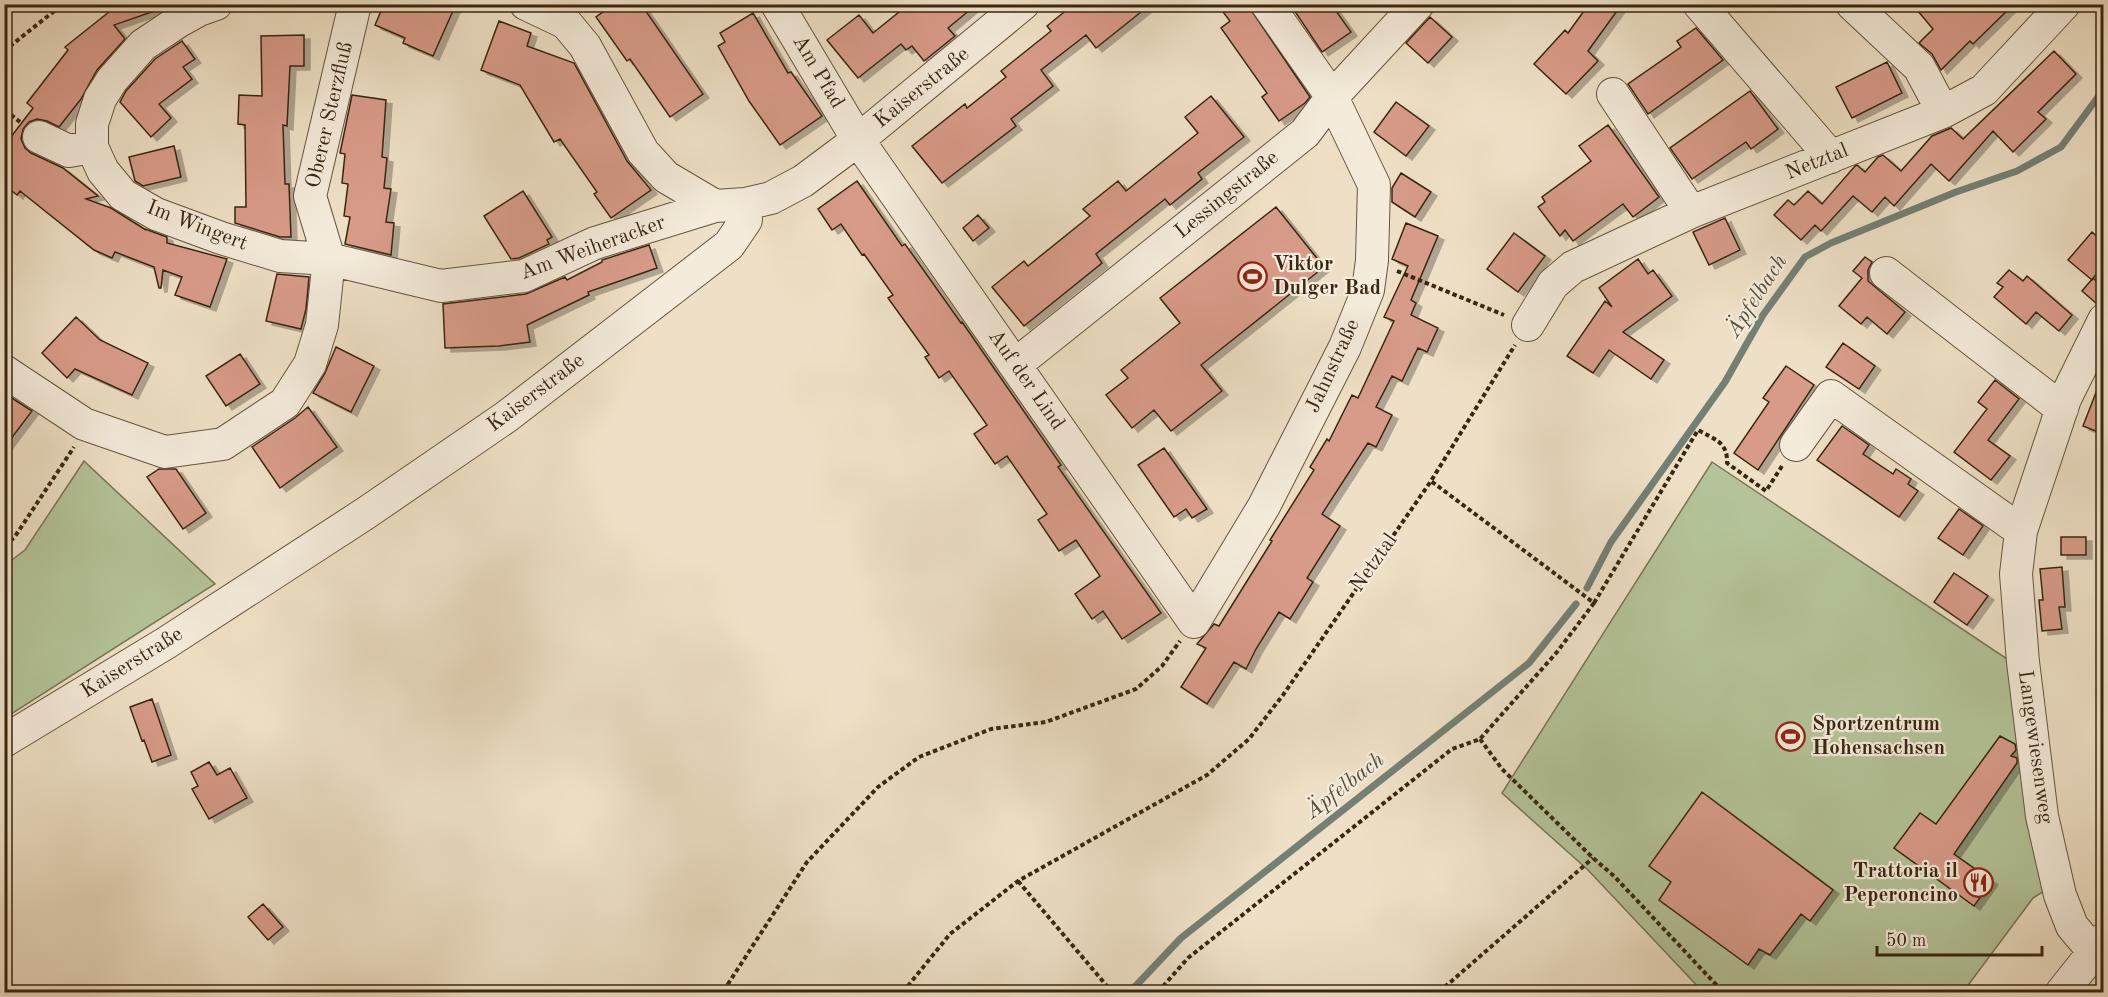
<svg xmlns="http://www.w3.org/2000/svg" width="2108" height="997" viewBox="0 0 2108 997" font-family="'Old Standard TT',serif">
  <defs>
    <filter id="shadow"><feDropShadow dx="6" dy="4" stdDeviation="0" flood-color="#0004"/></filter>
  </defs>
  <rect width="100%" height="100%" fill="#eee0c6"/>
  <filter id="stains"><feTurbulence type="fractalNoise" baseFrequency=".00333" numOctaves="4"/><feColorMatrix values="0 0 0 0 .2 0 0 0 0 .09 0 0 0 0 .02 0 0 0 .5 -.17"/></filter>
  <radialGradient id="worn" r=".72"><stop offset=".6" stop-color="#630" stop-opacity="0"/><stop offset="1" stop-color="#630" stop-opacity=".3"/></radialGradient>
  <!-- green -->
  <path fill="#b4c399" stroke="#767555" stroke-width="1.5" d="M84,461L215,584L5,718V565L25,550Z
    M1712,462L2037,679L2066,877L2033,898L1963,992H1703L1588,870L1502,793Z"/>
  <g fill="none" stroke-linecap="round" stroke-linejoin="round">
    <!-- stream -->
    <path stroke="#738175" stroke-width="7" d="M1587,588L1611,542L1725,382L1763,315L1805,257L1831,243L1956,192L2017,171L2061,147L2104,89
      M1130,992L1181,938L1529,663L1576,604"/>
  </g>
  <!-- building -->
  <path fill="#d89b8a" stroke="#392711" stroke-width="1.5" filter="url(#shadow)" d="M119,4H165L166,7L114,25L125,39L97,70L81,99L59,127L47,121L37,119L29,122L23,129L21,139L25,148L31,153L63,168L98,196L86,199L111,208L146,230L145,229L167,237V243L227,259L210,307L175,295L182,277L163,270L161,288H159L154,267L115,252L112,258L94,250L20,191L17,195L4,185V146L33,108L27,103L68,50L65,47Z
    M384,4H456L433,56L403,43L405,38L375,25Z
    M614,4H641L703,94L670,117L630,59L627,61L596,17Z
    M909,4H977L948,28L955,36L924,61L912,46L906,50L901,44L858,78L827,40L859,15L873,33Z
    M1074,4H1151L1096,48L1086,35L1041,70L1053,86L1011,119L1016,126L942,183L912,146L965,104L967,108L1006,77L1001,71L1051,31L1047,26Z
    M1217,4H1247L1310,97L1305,103L1279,121L1262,97L1267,93L1221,28L1230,21Z
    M1290,4H1331L1351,32L1322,52Z
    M1589,4H1622L1588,51L1598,61L1566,94L1534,64L1565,30L1568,33Z
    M1912,4H2014L1973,44L1970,41L1941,70L1932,54L1919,43L1933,29Z
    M753,13L788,73L791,72L822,116L780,145L749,101L718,46L725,42L720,33Z
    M1430,17L1452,37L1428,63L1406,43Z
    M499,21L531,33L527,46L574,63L627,161L651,190L611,218L594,194L597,192L560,139L554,142L520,85L481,70Z
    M1696,28L1723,60L1648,114L1628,84L1681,47L1677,41Z
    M304,35V66H290L287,126L283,125L285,184H289L291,237H280L235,223V207H246L245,125L238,124L239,95L262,96L261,36Z
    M182,41L195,59L183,67L192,79L159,104L171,118L151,137L120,102L126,91L155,59Z
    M2054,51L2076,74L2038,112L2046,119L2013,152L1993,131L1949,181L1931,164L1894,206L1885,197L1872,212L1853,196L1821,231L1815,225L1801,240L1774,215L1788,200L1794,205L1808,191L1822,204L1855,166L1857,165L1865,172L1878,157L1883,155L1901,171L1932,136L1951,128L1963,139Z
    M1887,62L1902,93L1852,118L1836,87Z
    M1750,91L1778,129L1751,149L1746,142L1692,179L1670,148Z
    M352,95L386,100L382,157L387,158L384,188L391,189L386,222L394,223L391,255L345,244L350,217L344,216L348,184L342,183L345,154L340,153Z
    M1211,96L1244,137L1198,173L1202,179L1170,205L1165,199L1096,254L1102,263L1024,326L992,287L1024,261L1028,266L1090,216L1083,209L1118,181L1126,191L1198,133L1185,117Z
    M1396,102L1429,126L1406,156L1374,132Z
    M1608,125L1659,197L1633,217L1623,204L1573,241L1565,230L1560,236L1538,207L1545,202L1542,197L1591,161L1579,146Z
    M174,146L181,177L143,186L135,181L129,157Z
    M1401,173L1431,192L1415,217L1392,202V188Z
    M857,181L902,246L905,244L961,323L962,322L1061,465L1058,467L1161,613L1122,639L1103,611L1092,619L1075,594L1100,576L1076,540L1059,551L1038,520L1047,514L1007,456L995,464L974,434L987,425L949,371L939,378L925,357L929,355L888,298L893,295L864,254L862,255L841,224L832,230L818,209Z
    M523,191L552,237L547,240L549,244L519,258L511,259L484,216Z
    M1276,207L1324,267L1201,365L1222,391L1171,431L1154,410L1132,428L1106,395L1128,378L1121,370L1180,323L1160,298Z
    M978,215L989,228L973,241L963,228Z
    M1725,218L1740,250L1709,265L1693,232Z
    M1406,223L1438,236L1411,300L1416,303L1411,315L1438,328L1427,352L1418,348L1402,381L1392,376L1376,407L1392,415L1376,447L1368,443L1322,514L1340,526L1307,578L1313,582L1290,619L1279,612L1256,649L1246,669L1234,662L1207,704L1181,687L1206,648L1197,644L1214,624L1219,626L1272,541L1270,540L1314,470L1310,467L1327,439L1329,441L1352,395L1358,398L1394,321L1384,317L1408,266L1392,259Z
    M2092,232L2103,242V265L2092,280L2068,260Z
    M1514,233L1545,256L1518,292L1487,269Z
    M649,245L657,268L588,292L589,295L527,325L530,342L499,346L445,348L443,304L526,294L565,277L567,280L602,262V260Z
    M1865,257L1872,262L1868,270V281L1905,312L1887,334L1867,317L1861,324L1839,306L1862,278L1853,271Z
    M1638,259L1648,274L1653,270L1672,296L1623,332L1664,360L1651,379L1609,350L1593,373L1567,356L1605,301L1612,307L1599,288Z
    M2009,270L2023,281L2027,276L2072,315L2059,331L2036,312L2026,324L1994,297L2003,287L1997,283Z
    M277,274L309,277L306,309L301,329L266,321Z
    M2093,278L2103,287V302L2097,304L2082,291Z
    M76,317L100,340L148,363L132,395L75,369L67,378L42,353Z
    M1843,343L1875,366L1859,389L1826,367Z
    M336,347L374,366L351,412L313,393L325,373Z
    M240,354L260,384L226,406L206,376Z
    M1786,366L1814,385L1758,470L1734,453L1769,402L1763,398Z
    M2102,377H2103V434L2083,426Z
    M1995,380L2019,399L1988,440L2010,456L1991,480L1954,452L1987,409L1978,402Z
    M4,393L32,411L4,448Z
    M308,407L337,447L280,488L252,447L295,418Z
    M1842,426L1869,445L1863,454L1893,474L1896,469L1911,479L1908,484L1918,491L1899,517L1817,460Z
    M1164,448L1207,509L1192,518L1186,509L1174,517L1138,465Z
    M159,469H176L206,513L183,529L147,477Z
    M1959,509L1983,526L1963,555L1938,538Z
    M2061,537H2086V555H2061Z
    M2062,567L2065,607H2059L2062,629L2042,631L2039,600H2043L2040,569Z
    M1954,573L1988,596L1967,625L1934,602Z
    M152,699L171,755L152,762L144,740L142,741L130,707Z
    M2000,736L2015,744L2016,750L2011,756L2017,758V763L1954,854L1992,881L1974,906L1894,848L1920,813L1936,824Z
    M209,762L217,775L230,768L247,798L209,819L192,789L198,786L191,772Z
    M1702,792L1833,890L1810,921L1801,914L1770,955L1759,949L1748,965L1659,900L1671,882L1649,866Z
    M263,904L283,927L268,940L248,917Z"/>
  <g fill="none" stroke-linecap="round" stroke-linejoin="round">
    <defs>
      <path id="minor" d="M216,4L199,10L179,21L143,45L112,80L100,99L92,124V147L103,171L123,195L156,214L221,238L280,256L329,259L441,286L524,276L595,243L715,206
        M526,4L566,23L585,46L643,152L666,177L715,206L745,204L771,198L803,181L858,140L1023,4
        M777,4L858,140L1194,622L1264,506L1345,347L1368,290L1372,260L1374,185L1332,97L1267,4
        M1699,4L1831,157
        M1852,4L1919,67L1943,112
        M1613,94L1691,212
        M39,137L69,151L92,147
        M1886,273L2062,409
        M1528,325L1553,284L1573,267L1691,212L1943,112L1984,90L2064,4
        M1015,365L1305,133L1332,97L1418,4
        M4,371L84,424L165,452L223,444L285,403L310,364L322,325L329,259L310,196L355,4
        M1796,445L1831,396L2021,531
        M4,741L166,643L366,513L506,417L729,245L746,220L745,204
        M2094,952L2072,926L2060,895L2042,816L2023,662L2016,574L2021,531L2065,399L2104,320
        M2062,992L2104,939"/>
    </defs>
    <!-- minor casing -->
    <use href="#minor" stroke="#66553e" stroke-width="34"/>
    <!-- path -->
    <path stroke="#392711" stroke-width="4" stroke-dasharray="4.5 3" stroke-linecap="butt" d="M4,51L63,4
      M5,110L20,122
      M1397,271L1504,315
      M4,545L14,538L74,447
      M1594,603L1698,430C1714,439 1728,442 1727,463L1766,491L1782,466
      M1480,739L1502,769L1593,858L1614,876L1723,992
      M1018,881L1112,992
      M727,992L728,984L807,862L878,787L919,757L991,729L1046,722L1136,689L1162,666L1180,641
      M903,992L950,934L1018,881L1207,775L1249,739L1283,695L1431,481L1515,345
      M1158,992L1188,958L1452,749L1480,739L1557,652L1594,603L1431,481
      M1439,992L1593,858"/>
    <!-- minor -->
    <use href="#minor" stroke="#f4ebda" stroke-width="32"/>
  </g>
  <!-- icons -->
  <defs>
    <symbol id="stadium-ring" viewBox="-11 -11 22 22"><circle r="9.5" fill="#f4ebda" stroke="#8f2418" stroke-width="1.5"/><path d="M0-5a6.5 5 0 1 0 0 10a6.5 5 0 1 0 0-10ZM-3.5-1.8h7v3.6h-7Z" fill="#8f2418"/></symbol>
    <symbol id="restaurant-ring" viewBox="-11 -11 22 22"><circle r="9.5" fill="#f4ebda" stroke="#8f2418" stroke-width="1.5"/><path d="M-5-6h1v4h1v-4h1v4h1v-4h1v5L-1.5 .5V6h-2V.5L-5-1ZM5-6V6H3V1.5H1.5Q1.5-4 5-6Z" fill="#8f2418"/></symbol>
  </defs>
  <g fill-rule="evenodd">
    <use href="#stadium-ring" x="1236" y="260" width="33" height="33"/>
    <use href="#stadium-ring" x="1774" y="720" width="33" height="33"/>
    <use href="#restaurant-ring" x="1962" y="866" width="33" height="33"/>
  </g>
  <g text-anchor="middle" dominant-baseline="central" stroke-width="4.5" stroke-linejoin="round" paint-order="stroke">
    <!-- street labels -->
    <g font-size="21" fill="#392711" stroke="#f4ebda">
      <text transform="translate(818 72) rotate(59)">Am Pfad</text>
      <text transform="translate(922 88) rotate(-39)">Kaiserstraße</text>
      <text transform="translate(330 115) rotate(-77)">Oberer Sterzfluß</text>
      <text transform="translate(1817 162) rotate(-22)">Netztal</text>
      <text transform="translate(1227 195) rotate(-39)">Lessingstraße</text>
      <text transform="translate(197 226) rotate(21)">Im Wingert</text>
      <text transform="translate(593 248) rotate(-20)">Am Weiheracker</text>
      <text transform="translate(1333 366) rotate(-65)">Jahnstraße</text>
      <text transform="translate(1026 380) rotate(55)">Auf der Lind</text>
      <text transform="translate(536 393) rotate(-37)">Kaiserstraße</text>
      <text transform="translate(1374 563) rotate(-55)">Netztal</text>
      <text transform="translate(132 663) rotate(-32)">Kaiserstraße</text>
      <text transform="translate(2035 747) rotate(82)">Langewiesenweg</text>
    </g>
    <!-- poi labels -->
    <g font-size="21" font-weight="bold" fill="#392711" stroke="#f4ebda" text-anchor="start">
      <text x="1273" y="264">Viktor<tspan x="1273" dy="24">Dulger Bad</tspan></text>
      <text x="1812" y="724">Sportzentrum<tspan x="1812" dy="24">Hohensachsen</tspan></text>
      <text x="1958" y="871" text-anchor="end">Trattoria il<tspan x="1958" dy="24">Peperoncino</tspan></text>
    </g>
    <!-- water labels -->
    <g font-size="22" font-style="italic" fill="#514c3b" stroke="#f4ebda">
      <text transform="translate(1757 296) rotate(-57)">Äpfelbach</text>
      <text transform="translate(1345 786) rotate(-38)">Äpfelbach</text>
    </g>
  </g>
  <!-- margin -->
  <rect width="2108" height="997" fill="none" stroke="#eee0c6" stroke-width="24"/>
  <rect x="6" y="6" width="2096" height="985" fill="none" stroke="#392711" stroke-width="3"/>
  <rect x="12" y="12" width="2084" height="973" fill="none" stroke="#392711" stroke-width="1.5"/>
  <!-- scale -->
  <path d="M1877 946v9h165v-9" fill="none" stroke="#392711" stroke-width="3"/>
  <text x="1886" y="946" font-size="18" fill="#392711" stroke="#f4ebda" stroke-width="4.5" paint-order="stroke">50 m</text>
  <rect width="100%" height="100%" filter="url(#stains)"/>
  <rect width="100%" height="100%" fill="url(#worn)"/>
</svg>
